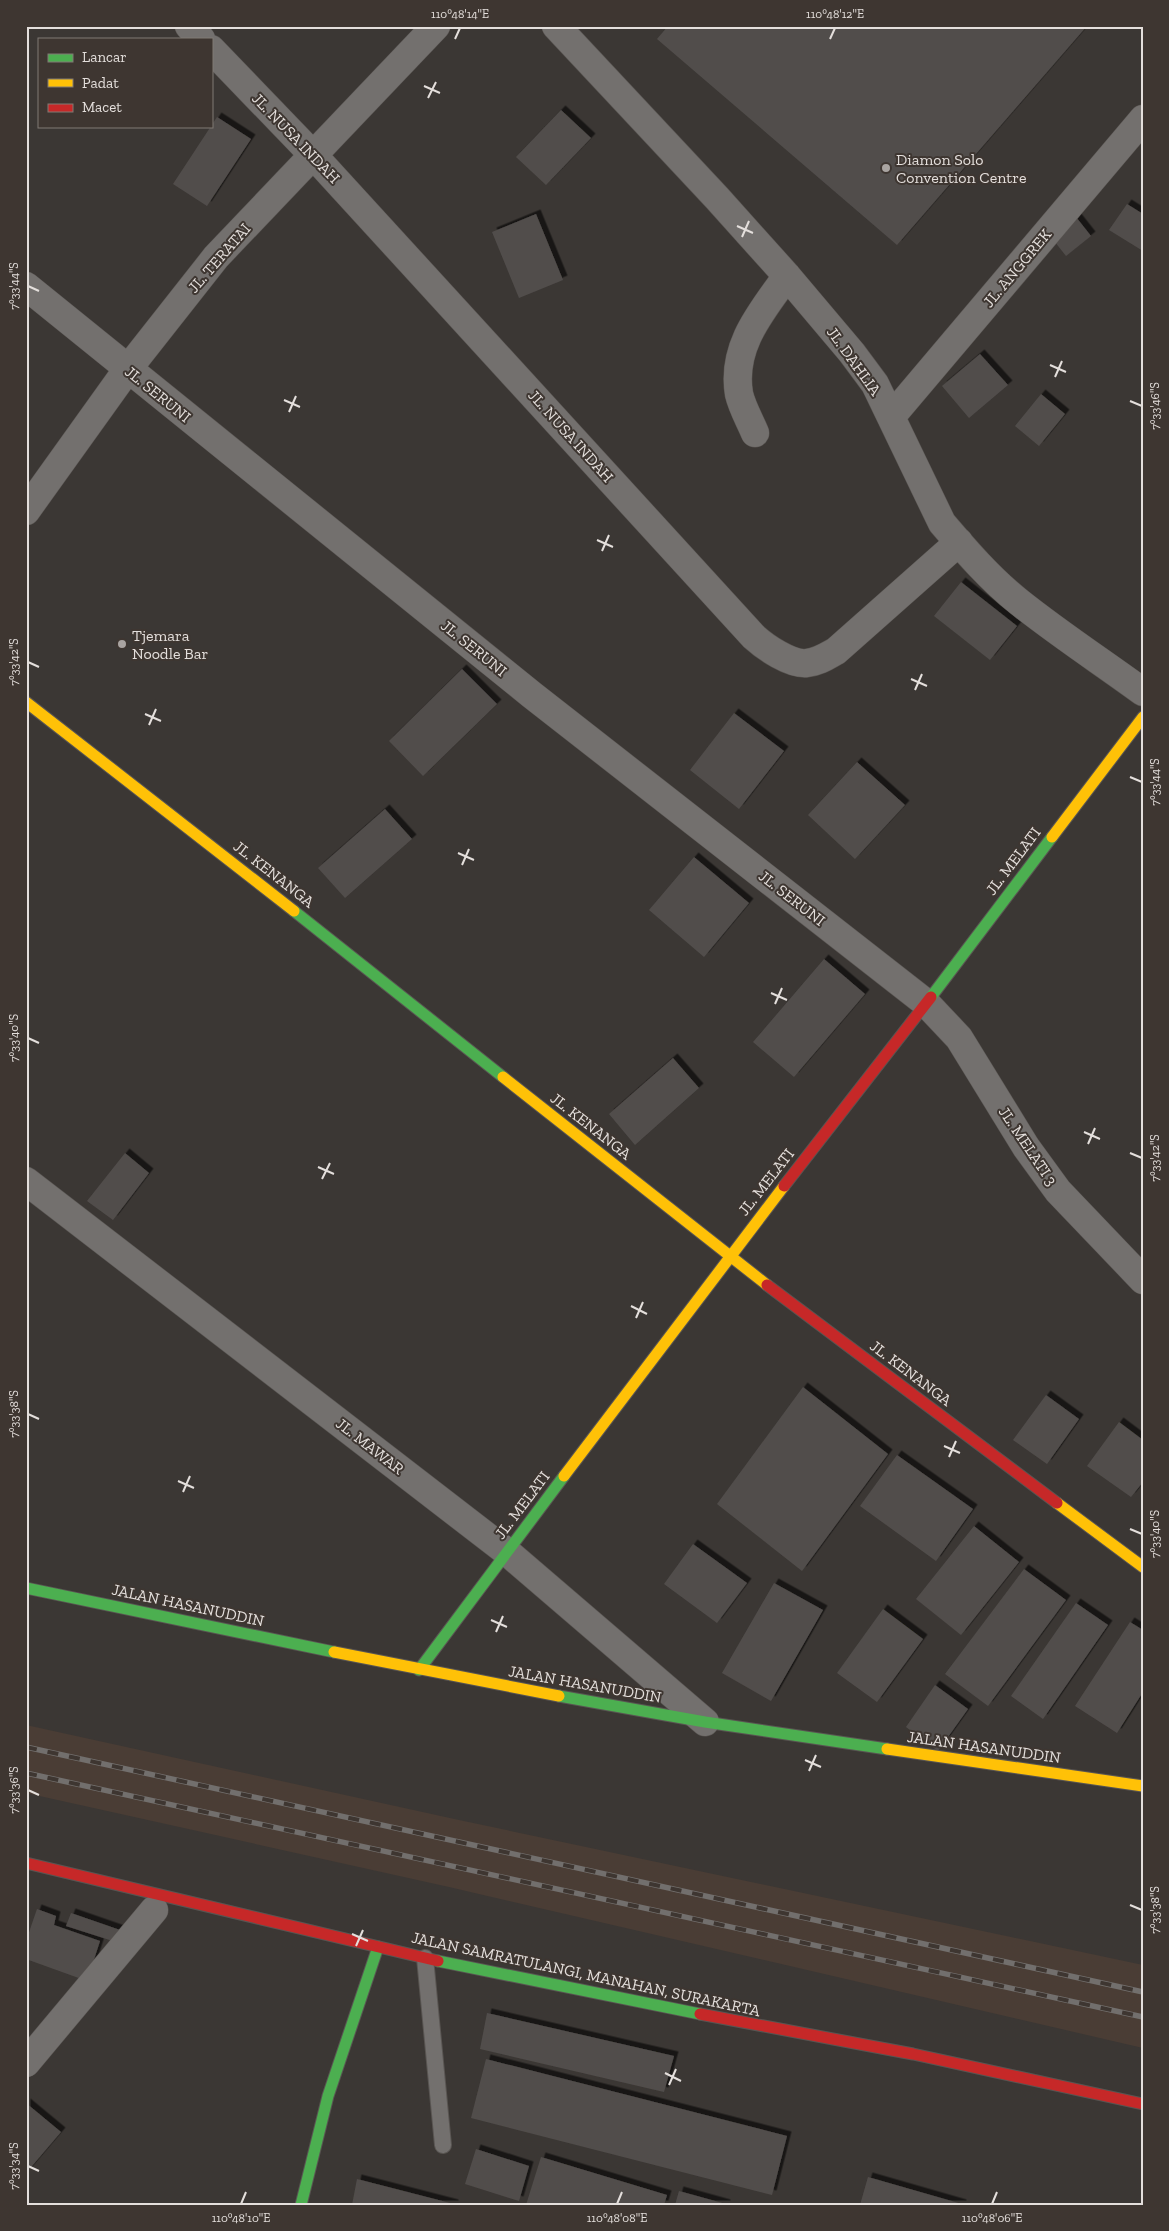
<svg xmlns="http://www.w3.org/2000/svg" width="1169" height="2231" viewBox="0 0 1169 2231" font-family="'Zilla Slab',serif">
  <defs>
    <filter id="shadow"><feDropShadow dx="4.5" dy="-4.5" stdDeviation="0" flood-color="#0009"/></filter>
  </defs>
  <rect width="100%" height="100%" fill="#3b3734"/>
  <!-- built -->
  <path fill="#4a3d35" d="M26,1725L459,1820L1143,1965V2048L449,1887L26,1793Z"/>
  <!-- building -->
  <path fill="#514d4b" filter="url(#shadow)" d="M668,26H1087L897,245L657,39Z
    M561,110L591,138L546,185L516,157Z
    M217,117L251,139L207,206L173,184Z
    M1127,204L1143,214V251L1109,230Z
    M536,214L563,280L519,298L492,232Z
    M1076,217L1091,236L1066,256L1051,237Z
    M980,354L1008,385L969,418L942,386Z
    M1041,394L1065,414L1039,446L1015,426Z
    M961,582L1017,626L990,660L934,616Z
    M462,669L497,704L423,776L389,741Z
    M734,713L784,751L739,809L690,770Z
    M857,762L905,805L855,859L808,815Z
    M385,809L412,839L345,898L318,868Z
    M694,857L749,903L704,957L649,910Z
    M824,959L865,994L794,1077L753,1042Z
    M673,1058L699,1088L635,1145L609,1114Z
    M125,1153L149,1173L113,1220L87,1201Z
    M803,1387L888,1454L802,1571L717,1504Z
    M1046,1395L1079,1419L1047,1464L1013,1440Z
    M1119,1422L1143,1440V1482L1131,1497L1087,1466Z
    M897,1455L973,1509L936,1561L860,1506Z
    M974,1526L1019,1562L961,1635L916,1599Z
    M693,1544L747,1583L717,1623L664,1584Z
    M1024,1569L1066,1600L988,1706L945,1674Z
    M774,1583L823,1610L771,1701L722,1673Z
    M1076,1603L1108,1625L1043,1719L1011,1696Z
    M883,1609L923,1639L877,1702L837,1673Z
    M1130,1622L1143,1630V1692L1117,1733L1075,1706Z
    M935,1685L968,1709L938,1751L906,1727Z
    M37,1909L56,1916L54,1925L100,1941L87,1981L26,1959V1941Z
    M71,1913L123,1931L119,1943L66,1926Z
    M487,2013L674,2056L664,2092L480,2049Z
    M486,2059L787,2136L772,2195L471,2118Z
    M26,2103L61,2132L26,2173Z
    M476,2149L529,2166L519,2201L465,2184Z
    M541,2157L667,2195L664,2205H526Z
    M868,2177L962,2204V2205H860Z
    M357,2179L454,2204V2205H352Z
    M679,2191L726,2204V2205H675Z"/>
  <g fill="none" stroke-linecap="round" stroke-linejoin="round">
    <defs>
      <path id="lane" d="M425,1958L443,2145"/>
      <path id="street" d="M189,26L201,39
        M556,26L717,198L787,276L852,353L875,384L942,523C966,551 990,579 1019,602C1059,634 1102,662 1143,692
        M211,49L314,156L754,637C765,647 791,665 807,663C818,662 827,656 836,651L959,542
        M26,286L532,695L926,1003L959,1038L1026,1147L1058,1191L1143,1280
        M891,417L1143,119
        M755,433C750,421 742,407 739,394C731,346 762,311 787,276
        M26,511L127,370L216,257L436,26
        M26,1181L507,1552L705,1722
        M26,2063L154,1910"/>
      <path id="fast" d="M294,911L503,1077
        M931,997L1052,837
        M26,1588L334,1652
        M419,1670L564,1476
        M559,1696L705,1722L887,1749
        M438,1961L700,2014
        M301,2205L328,2096L378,1947"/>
      <path id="slow" d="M26,702L294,911
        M1052,837L1143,717
        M503,1077L767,1285
        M564,1476L784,1186
        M1057,1503L1143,1567
        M334,1652L559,1696
        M887,1749L1143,1786"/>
      <path id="jam" d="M784,1186L931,997
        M767,1285L1057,1503
        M26,1863L438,1961
        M700,2014L913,2054L1143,2104"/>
    </defs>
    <!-- lane casing -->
    <use href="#lane" stroke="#595552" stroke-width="18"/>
    <!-- street casing -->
    <use href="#street" stroke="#595552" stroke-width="29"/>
    <!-- fast casing -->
    <use href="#fast" stroke="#595552" stroke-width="13"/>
    <!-- slow casing -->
    <use href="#slow" stroke="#595552" stroke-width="13"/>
    <!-- jam casing -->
    <use href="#jam" stroke="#595552" stroke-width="13"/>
    <!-- lane -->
    <use href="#lane" stroke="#73706e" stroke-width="16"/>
    <!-- street -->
    <use href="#street" stroke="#73706e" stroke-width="28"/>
    <!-- fast -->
    <use href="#fast" stroke="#4caf50" stroke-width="11"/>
    <!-- slow -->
    <use href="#slow" stroke="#ffc107" stroke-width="11"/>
    <!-- jam -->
    <use href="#jam" stroke="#c62828" stroke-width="11"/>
    <defs>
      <path id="rail" d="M26,1747L1143,1992
        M26,1773L1143,2017"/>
    </defs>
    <!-- rail casing -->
    <use href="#rail" stroke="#726f6d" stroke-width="5.5"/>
    <!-- rail -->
    <use href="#rail" stroke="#3e3631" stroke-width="4" stroke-dasharray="11" stroke-linecap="butt"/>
  </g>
  <!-- ticks -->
  <path fill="none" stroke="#e4dfdc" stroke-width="2" d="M455,39L460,28M830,39L835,28M424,86L440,93M428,98L436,82M737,226L753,233M742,237L749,221M28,286L39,291M1050,365L1066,372M1055,377L1062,361M284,400L300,407M1130,401L1142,406M289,412L296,396M597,540L613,547M602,551L609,535M28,662L39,667M911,679L927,686M915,690L922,674M145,714L161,721M149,725L156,709M1130,777L1142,782M458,853L474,860M462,865L469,849M771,993L787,1000M775,1004L782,988M28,1038L39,1043M1084,1132L1100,1139M1088,1144L1095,1128M1130,1153L1142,1158M318,1167L334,1174M322,1179L330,1163M631,1306L647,1314M636,1318L643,1302M28,1414L39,1419M944,1446L960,1453M949,1457L956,1441M178,1481L194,1488M183,1492L190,1476M1130,1529L1142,1534M491,1620L507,1627M496,1632L503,1616M805,1760L821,1767M809,1771L816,1755M28,1790L39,1795M1130,1905L1142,1910M352,1934L368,1941M356,1946L363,1930M665,2073L681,2081M669,2085L676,2069M28,2166L39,2171M241,2204L246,2192M617,2204L622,2192M992,2204L997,2192"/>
  <!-- markers -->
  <g fill="#a9a4a1" stroke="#3e3631" stroke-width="2">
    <circle cx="886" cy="168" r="5"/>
    <circle cx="122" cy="644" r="5"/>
  </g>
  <g text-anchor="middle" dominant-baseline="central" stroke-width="4" stroke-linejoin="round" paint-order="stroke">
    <!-- street labels -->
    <g font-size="16" fill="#e4dfdc" stroke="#3e3631">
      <text transform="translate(296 138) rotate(46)">JL. NUSA INDAH</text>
      <text transform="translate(219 258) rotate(-49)">JL. TERATAI</text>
      <text transform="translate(1017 268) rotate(-50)">JL. ANGGREK</text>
      <text transform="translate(854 361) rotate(54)">JL. DAHLIA</text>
      <text transform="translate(158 394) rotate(39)">JL. SERUNI</text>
      <text transform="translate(571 436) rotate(48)">JL. NUSA INDAH</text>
      <text transform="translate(474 648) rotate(39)">JL. SERUNI</text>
      <text transform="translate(1013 861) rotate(-53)">JL. MELATI</text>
      <text transform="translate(274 874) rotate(38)">JL. KENANGA</text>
      <text transform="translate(792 898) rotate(38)">JL. SERUNI</text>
      <text transform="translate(591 1126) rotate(38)">JL. KENANGA</text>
      <text transform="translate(1028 1146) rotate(56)">JL. MELATI 3</text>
      <text transform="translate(766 1182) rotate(-52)">JL. MELATI</text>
      <text transform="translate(911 1373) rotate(37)">JL. KENANGA</text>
      <text transform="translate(370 1446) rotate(38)">JL. MAWAR</text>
      <text transform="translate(522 1505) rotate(-53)">JL. MELATI</text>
      <text transform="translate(188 1605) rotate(12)">JALAN HASANUDDIN</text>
      <text transform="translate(585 1684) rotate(10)">JALAN HASANUDDIN</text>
      <text transform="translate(984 1747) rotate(8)">JALAN HASANUDDIN</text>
      <text transform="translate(586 1974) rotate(12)">JALAN SAMRATULANGI, MANAHAN, SURAKARTA</text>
    </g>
    <!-- poi labels -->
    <g font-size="16" fill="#e4dfdc" stroke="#3e3631" text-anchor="start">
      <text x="896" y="159">Diamon Solo<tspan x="896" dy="18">Convention Centre</tspan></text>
      <text x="132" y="635">Tjemara<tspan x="132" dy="18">Noodle Bar</tspan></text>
    </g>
  </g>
  <!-- border -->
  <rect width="1169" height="2231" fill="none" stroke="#3e3631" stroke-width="55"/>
  <!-- legend -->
  <rect x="38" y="38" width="175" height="90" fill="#3e3631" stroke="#807a75"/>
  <rect x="48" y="54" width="25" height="8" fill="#4caf50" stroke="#807a75"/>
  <text x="82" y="62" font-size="15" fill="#e4dfdc">Lancar</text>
  <rect x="48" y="79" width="25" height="8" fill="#ffc107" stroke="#807a75"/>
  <text x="82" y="88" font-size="15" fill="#e4dfdc">Padat</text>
  <rect x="48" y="104" width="25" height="8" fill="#c62828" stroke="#807a75"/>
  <text x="82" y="112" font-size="15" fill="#e4dfdc">Macet</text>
  <rect x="28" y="28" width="1114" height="2176" fill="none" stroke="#e4dfdc" stroke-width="2"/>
  <g font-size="12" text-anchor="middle" fill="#e4dfdc">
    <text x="460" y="18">110°48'14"E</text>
    <text x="835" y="18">110°48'12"E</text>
    <text transform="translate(14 286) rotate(-90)" y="4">7°33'44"S</text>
    <text transform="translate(1155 406) rotate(-90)" y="4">7°33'46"S</text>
    <text transform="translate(14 662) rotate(-90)" y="4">7°33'42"S</text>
    <text transform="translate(1155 782) rotate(-90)" y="4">7°33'44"S</text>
    <text transform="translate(14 1038) rotate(-90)" y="4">7°33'40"S</text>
    <text transform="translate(1155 1158) rotate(-90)" y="4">7°33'42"S</text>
    <text transform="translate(14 1414) rotate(-90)" y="4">7°33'38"S</text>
    <text transform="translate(1155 1534) rotate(-90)" y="4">7°33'40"S</text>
    <text transform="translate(14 1790) rotate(-90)" y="4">7°33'36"S</text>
    <text transform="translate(1155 1910) rotate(-90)" y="4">7°33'38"S</text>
    <text transform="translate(14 2166) rotate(-90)" y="4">7°33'34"S</text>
    <text x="241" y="2222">110°48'10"E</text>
    <text x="617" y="2222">110°48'08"E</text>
    <text x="992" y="2222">110°48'06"E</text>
  </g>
</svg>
